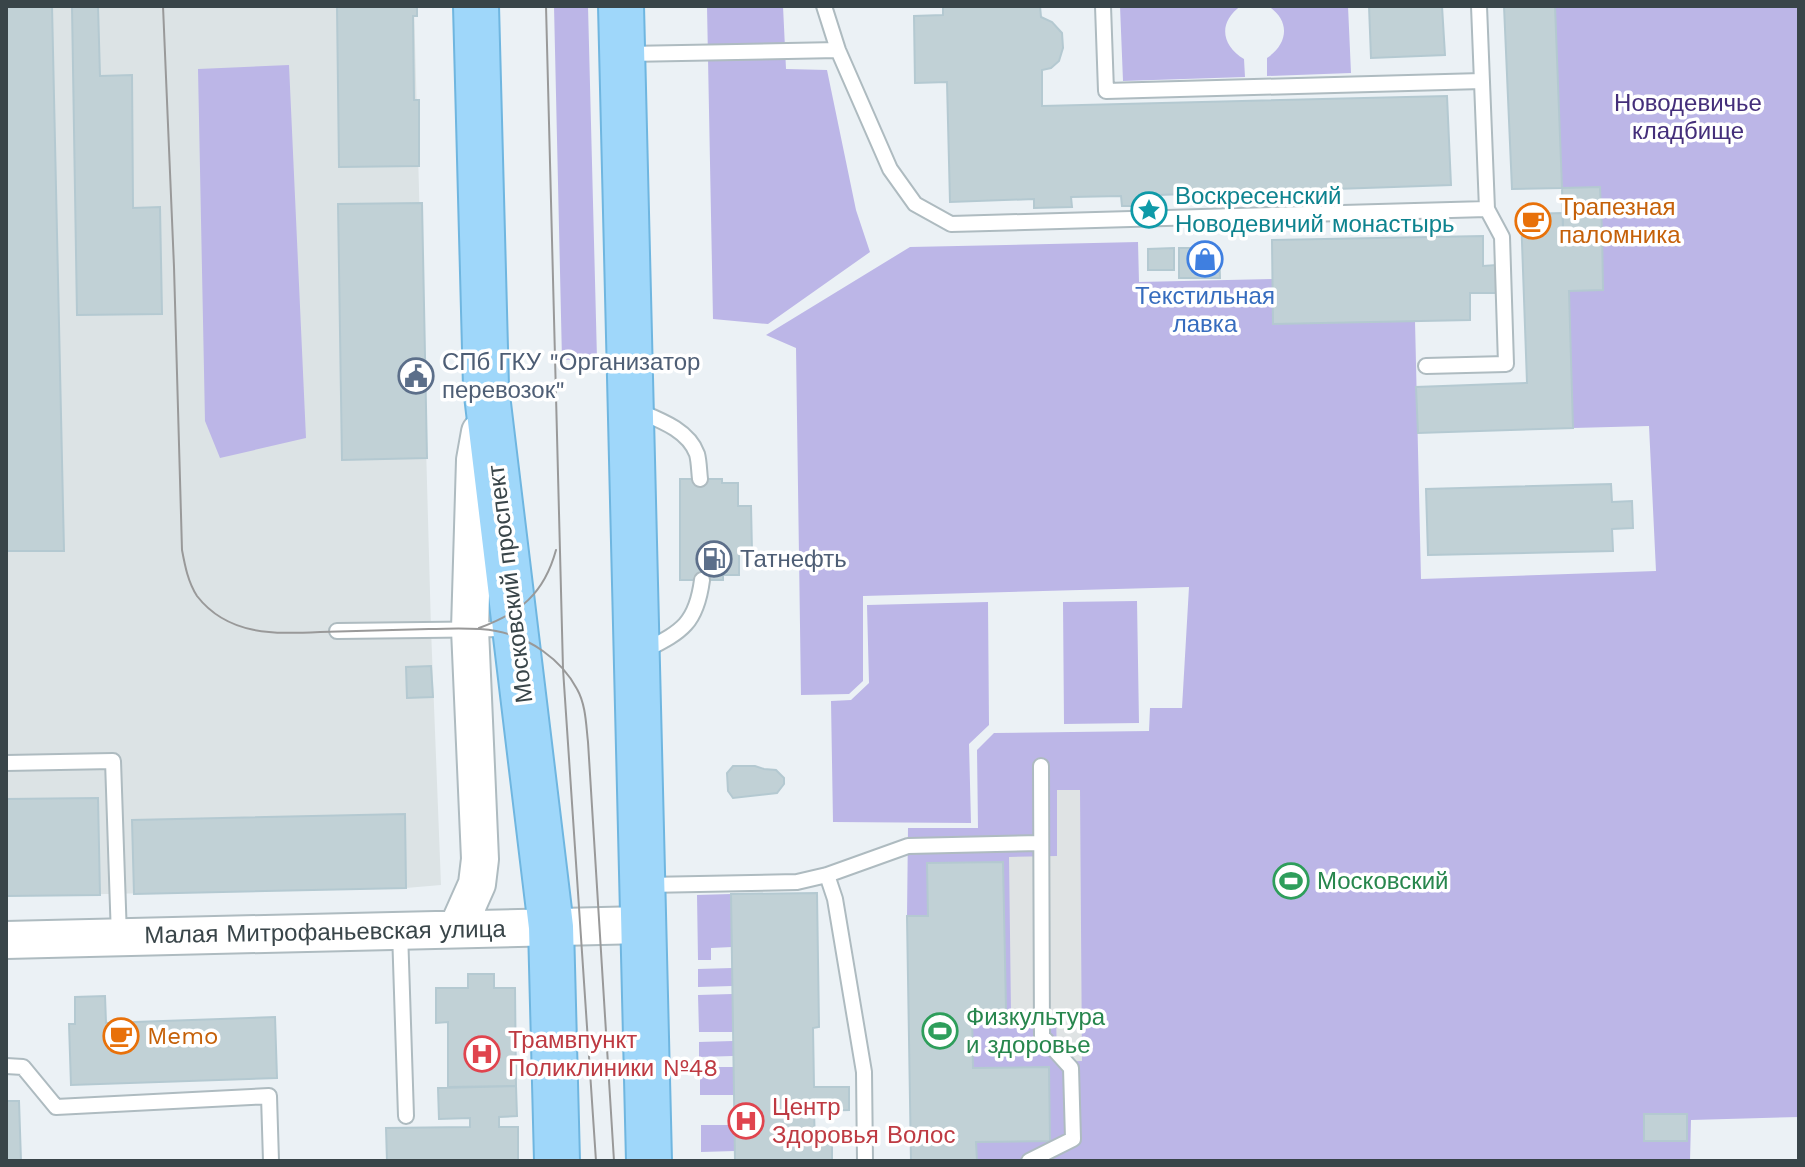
<svg xmlns="http://www.w3.org/2000/svg" width="1805" height="1167" viewBox="0 0 1805 1167" font-family="'Work Sans',sans-serif">
  <rect width="100%" height="100%" fill="#ebf1f5"/>
  <!-- industrial -->
  <path fill="#dce3e5" d="M6,6H414L431,629L441,885L406,888L6,896Z"/>
  <!-- green -->
  <path fill="#bcb6e7" d="M554,6H588L597,359L562,360Z
    M707,6H783L786,69L827,70L856,210L870,252L768,324L713,319Z
    M1120,6H1241C1218,22 1221,45 1244,59L1245,77L1123,81Z
    M1268,6H1348L1351,73L1267,76V58C1288,44 1291,21 1268,6Z
    M1555,6H1799V1117L1691,1120L1690,1161H911L907,916L908,828H978L977,750L994,733L1149,731L1150,708H1182L1189,587L863,596V681L849,694L801,695L796,348L766,335L910,247L1138,242L1139,282L1272,279L1273,324L1415,321L1421,579L1656,571L1649,426L1573,428L1569,291L1603,290L1600,187L1562,188Z
    M289,65L306,438L220,458L205,421L198,69Z
    M1137,601L1139,723L1064,724L1063,602Z
    M988,602L989,725L969,744L971,823L833,822L831,701L851,700L869,683L867,605Z
    M731,894L732,947L711,948V960H698L697,895Z
    M732,968V986L698,987V969Z
    M732,994L733,1032H699L698,995Z
    M733,1041V1056L699,1057V1042Z
    M700,1067H734V1095H700Z
    M701,1125H735V1151L701,1152Z"/>
  <!-- parking -->
  <path fill="#dfe3e4" d="M1057,790H1080L1082,1061L1057,1062L1056,1012H1011L1009,857L1057,856Z"/>
  <!-- building -->
  <path fill="#c1d1d6" stroke="#b4c9d1" stroke-width="2" d="M6,6H52L64,551H6Z
    M72,6H98L100,76L132,75L133,208L160,207L162,314L77,315Z
    M337,6H417V16H413L414,100H419V166L339,167Z
    M943,6H1040L1041,17L1052,22L1062,33L1063,48L1059,61L1051,68L1042,70V106L1447,96L1451,185L1158,195V205L1133,206H1122L1121,196L1071,197L1072,207L1034,208V199L950,202L947,82L915,83L914,16L943,15Z
    M1369,6H1442L1445,55L1371,58Z
    M1504,6H1555L1562,188L1512,189Z
    M1600,187L1602,231L1563,233L1562,188Z
    M422,203L427,458L342,460L338,204Z
    M1563,213V233L1602,231L1603,290L1569,291L1573,428L1418,433L1416,387L1527,383L1521,214Z
    M1483,236V266L1496,265V293H1470V320L1273,324L1272,240Z
    M1174,248V270H1148V249Z
    M1179,248H1219L1220,278H1179Z
    M680,479H722V483H738V506H751L752,552H739V575H723V580H680Z
    M1611,484L1612,502L1632,501L1633,528L1612,529L1613,551L1428,555L1426,489Z
    M431,666L433,697L407,698L406,667Z
    M733,766H755L764,769L776,770L784,778V784L777,793L733,798L728,791L727,773Z
    M98,798L100,895L6,896V799Z
    M405,814L406,888L134,894L132,820Z
    M1003,862L1006,1010L972,1011L973,1068L1049,1067L1050,1141L976,1142L977,1161H911L907,916H928L927,863Z
    M817,893L819,1027L813,1028L814,1087H849V1110L814,1111L815,1144H832V1161H735L731,894Z
    M468,974H494V988H515L516,1086L448,1087V1022L436,1023V988H468Z
    M105,996L106,1023L275,1017L277,1078L71,1085L69,1024H75V997Z
    M516,1086L517,1116L499,1117V1127H518V1161H387L386,1128L470,1127V1118L439,1119L438,1088Z
    M6,1101H19L21,1161H6Z
    M1644,1114H1687V1141H1644Z"/>
  <g fill="none" stroke-linecap="round" stroke-linejoin="round">
    <defs>
      <path id="service" d="M824,6L838,50L890,169L915,204L951,224L1487,209L1479,6
        M1103,6L1106,91L1482,81
        M627,54L838,50
        M1426,366L1506,364L1502,237L1487,209
        M636,410C657,419 688,429 697,454C699,461 699,471 700,479
        M337,631L509,629
        M642,652C680,632 696,626 702,580
        M6,763L113,761L119,937
        M827,875L835,899L864,1072L865,1161
        M647,885L797,882L827,875L908,846L1041,843
        M400,931L406,1116
        M6,1066L23,1067L56,1107L269,1096L271,1161
        M1029,1161L1073,1139L1071,1068L1042,1036L1041,766"/>
      <path id="tertiary" d="M457,929L477,884L480,859L470,629L475,460L480,432
        M6,940L643,925"/>
      <path id="primary" d="M476,6L486,387L551,927L557,1161
        M621,6L649,1161"/>
    </defs>
    <!-- service casing -->
    <use href="#service" stroke="#aebbc0" stroke-width="18"/>
    <!-- tertiary casing -->
    <use href="#tertiary" stroke="#aebbc0" stroke-width="40"/>
    <!-- primary casing -->
    <use href="#primary" stroke="#6fb6e0" stroke-width="48"/>
    <!-- service -->
    <use href="#service" stroke="#fff" stroke-width="14"/>
    <!-- tertiary -->
    <use href="#tertiary" stroke="#fff" stroke-width="36"/>
    <!-- primary -->
    <use href="#primary" stroke="#9fd7fa" stroke-width="44"/>
    <!-- tram -->
    <path stroke="#999" stroke-width="2" d="M163,6L174,267L182,550C185,566 188,582 197,596C228,636 275,634 320,632C356,631 393,630 429,629C451,629 474,627 496,631C529,637 561,659 577,689C586,705 586,725 588,742L614,1161
      M546,6L563,669L596,1161
      M479,628C520,613 544,594 556,550"/>
  </g>
  <!-- icons -->
  <defs>
    <symbol id="sight-ring" viewBox="-11 -11 22 22"><circle r="9.5" fill="#fff" stroke="#0f9aa8" stroke-width="1.5"/><path d="M0-6L1.8-2.2L6-1.7L2.9 1.2L3.7 5.4L0 3.3L-3.7 5.4L-2.9 1.2L-6-1.7L-1.8-2.2Z" fill="#0f9aa8"/></symbol>
    <symbol id="cafe-ring" viewBox="-11 -11 22 22"><circle r="9.5" fill="#fff" stroke="#e8710a" stroke-width="1.5"/><path d="M-5.5-4.5H6V0H3Q3 3.5 0 3.5H-2.5Q-5.5 3.5-5.5 0ZM3-3.2v2h1.7v-2ZM-6 4.5H4V6H-6Z" fill="#e8710a"/></symbol>
    <symbol id="shop-ring" viewBox="-11 -11 22 22"><circle r="9.5" fill="#fff" stroke="#3f7fe0" stroke-width="1.5"/><path d="M-5-2.5h2.3a2.7 3.5 0 0 1 5.4 0H5L5.5 6h-11ZM-1.5-2.5h3a1.5 2.3 0 0 0-3 0Z" fill="#3f7fe0"/></symbol>
    <symbol id="civic-ring" viewBox="-11 -11 22 22"><circle r="9.5" fill="#fff" stroke="#5c6f8a" stroke-width="1.5"/><path d="M-.6-6.5H3V-4.5H.6V-3L4-1V1h2V6H-6V1h2V-1L-.6-3ZM-1.2 2.5V6h2.4V2.5Z" fill="#5c6f8a"/></symbol>
    <symbol id="fuel-ring" viewBox="-11 -11 22 22"><circle r="9.5" fill="#fff" stroke="#5c6f8a" stroke-width="1.5"/><path d="M-5.5-6h7V0h2V4h1.3V-2.5L3-4.5l.8-.8L6-3V5H2.5V1h-1V6h-7ZM-4.2-4.7v3.2H.2V-4.7Z" fill="#5c6f8a"/></symbol>
    <symbol id="stadium-ring" viewBox="-11 -11 22 22"><circle r="9.5" fill="#fff" stroke="#2e9e5b" stroke-width="1.5"/><path d="M0-5a6.5 5 0 1 0 0 10a6.5 5 0 1 0 0-10ZM-3.5-1.8h7v3.6h-7Z" fill="#2e9e5b"/></symbol>
    <symbol id="hospital-ring" viewBox="-11 -11 22 22"><circle r="9.5" fill="#fff" stroke="#e0444e" stroke-width="1.5"/><path d="M-5-5h3v3.5h4V-5h3V5h-3V1.5h-4V5h-3Z" fill="#e0444e"/></symbol>
  </defs>
  <g fill-rule="evenodd">
    <use href="#sight-ring" x="1129" y="190" width="40" height="40"/>
    <use href="#cafe-ring" x="1513" y="201" width="40" height="40"/>
    <use href="#shop-ring" x="1185" y="239" width="40" height="40"/>
    <use href="#civic-ring" x="396" y="356" width="40" height="40"/>
    <use href="#fuel-ring" x="694" y="539" width="40" height="40"/>
    <use href="#stadium-ring" x="1271" y="861" width="40" height="40"/>
    <use href="#stadium-ring" x="920" y="1011" width="40" height="40"/>
    <use href="#cafe-ring" x="101" y="1016" width="40" height="40"/>
    <use href="#hospital-ring" x="462" y="1034" width="40" height="40"/>
    <use href="#hospital-ring" x="726" y="1101" width="40" height="40"/>
  </g>
  <g text-anchor="middle" dominant-baseline="central" stroke-width="7" stroke-linejoin="round" paint-order="stroke">
    <!-- park labels -->
    <g font-size="24" fill="#442e7a" stroke="#fff">
      <text x="1688" y="103">Новодевичье<tspan x="1688" dy="28">кладбище</tspan></text>
    </g>
    <!-- culture labels -->
    <g font-size="24" fill="#0d838f" stroke="#fff" text-anchor="start">
      <text x="1175" y="196">Воскресенский<tspan x="1175" dy="28">Новодевичий монастырь</tspan></text>
    </g>
    <!-- food labels -->
    <g font-size="24" fill="#c56008" stroke="#fff" text-anchor="start">
      <text x="1559" y="207">Трапезная<tspan x="1559" dy="28">паломника</tspan></text>
      <text x="147" y="1036">Memo</text>
    </g>
    <!-- shop labels -->
    <g font-size="24" fill="#366cbe" stroke="#fff">
      <text x="1205" y="296">Текстильная<tspan x="1205" dy="28">лавка</tspan></text>
    </g>
    <!-- service labels -->
    <g font-size="24" fill="#4e5e75" stroke="#fff" text-anchor="start">
      <text x="442" y="362">СПб ГКУ "Организатор<tspan x="442" dy="28">перевозок"</tspan></text>
      <text x="740" y="559">Татнефть</text>
    </g>
    <!-- street labels -->
    <g font-size="24" fill="#394549" stroke="#fff">
      <text transform="translate(510 584) rotate(-97)">Московский проспект</text>
      <text transform="translate(325 932) rotate(-1)">Малая Митрофаньевская улица</text>
    </g>
    <!-- leisure labels -->
    <g font-size="24" fill="#27864d" stroke="#fff" text-anchor="start">
      <text x="1317" y="881">Московский</text>
      <text x="966" y="1017">Физкультура<tspan x="966" dy="28">и здоровье</tspan></text>
    </g>
    <!-- health labels -->
    <g font-size="24" fill="#be3a42" stroke="#fff" text-anchor="start">
      <text x="508" y="1040">Трамвпункт<tspan x="508" dy="28">Поликлиники №48</tspan></text>
      <text x="772" y="1107">Центр<tspan x="772" dy="28">Здоровья Волос</tspan></text>
    </g>
  </g>
  <!-- border -->
  <rect width="1805" height="1167" fill="none" stroke="#394549" stroke-width="16"/>
</svg>
